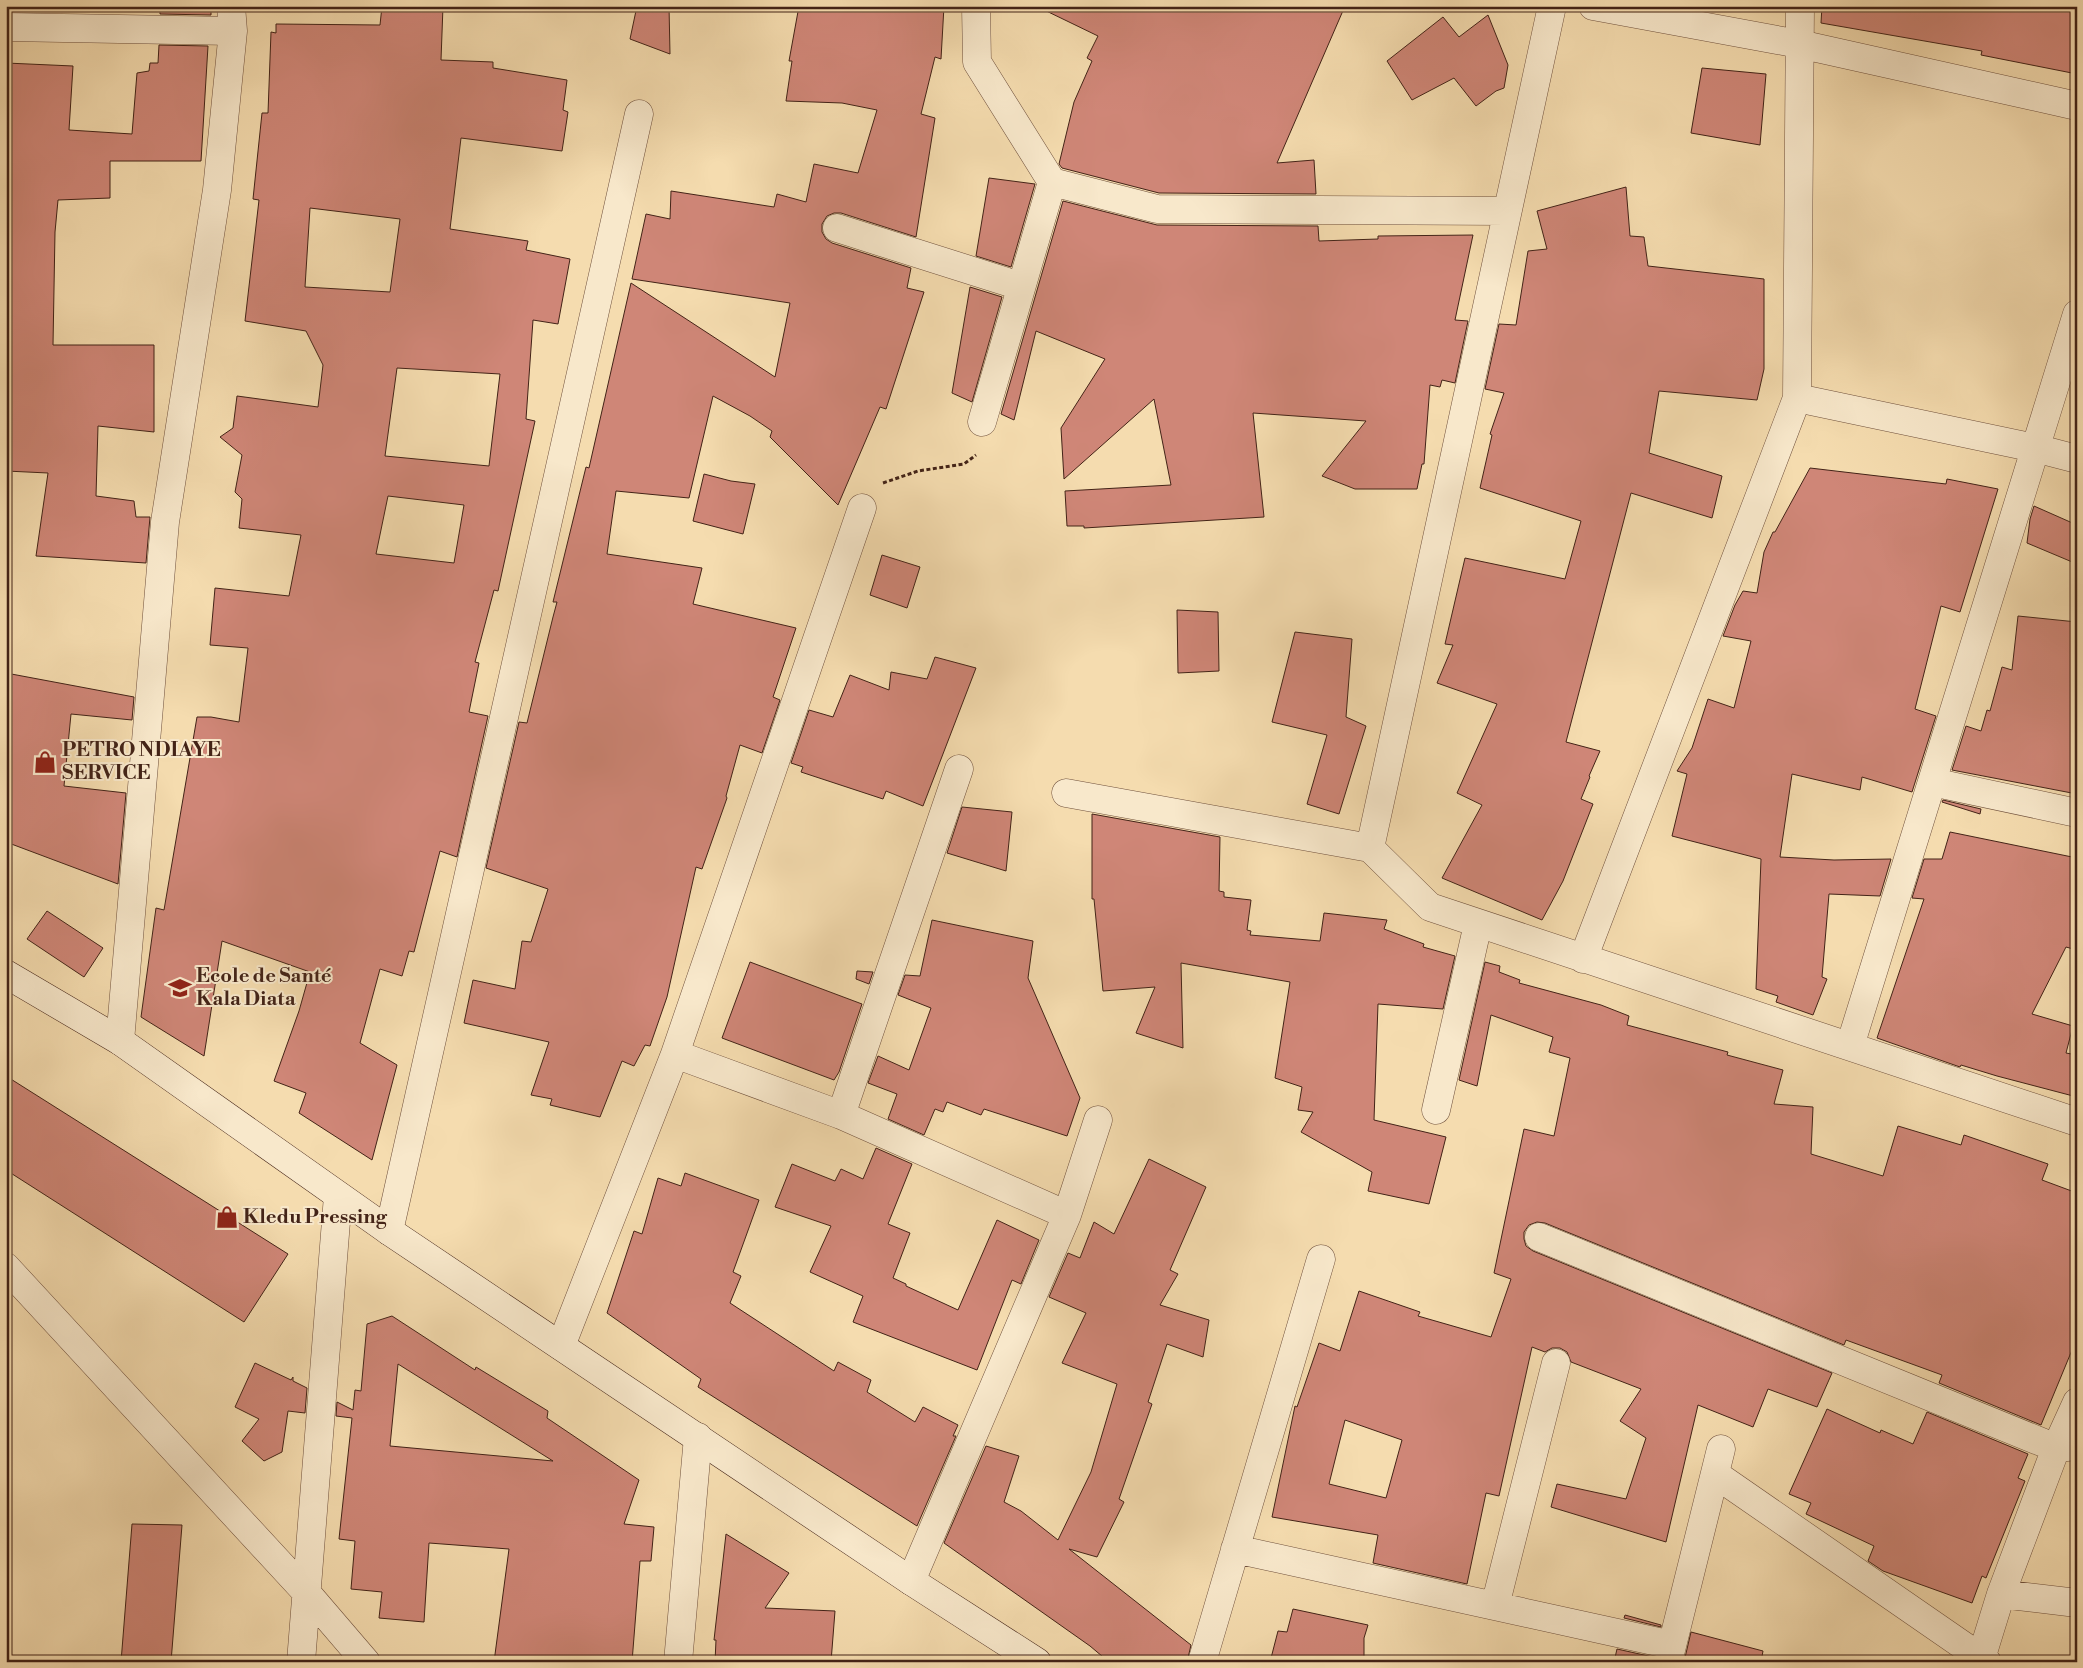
<svg xmlns="http://www.w3.org/2000/svg" width="2083" height="1668" viewBox="0 0 2083 1668" font-family="'Libre Bodoni',serif">
  <rect width="100%" height="100%" fill="#f5dcaf"/>
  <filter id="stains"><feTurbulence type="fractalNoise" baseFrequency=".004" numOctaves="4"/><feColorMatrix values="0 0 0 0 .2 0 0 0 0 .09 0 0 0 0 .02 0 0 0 .5 -.17"/></filter>
  <radialGradient id="worn" r=".72"><stop offset=".6" stop-color="#630" stop-opacity="0"/><stop offset="1" stop-color="#630" stop-opacity=".3"/></radialGradient>
  <!-- building -->
  <path fill="#cf8677" stroke="#432317" fill-rule="evenodd" d="M160,6H211V15L160,14Z
    M382,6H443L441,60L493,62V68L567,80L563,110L568,112L562,151L461,138L450,229L528,241L526,250L570,259L558,324L533,320L526,419L535,421L498,591L494,590L475,662L479,663L469,712L488,716L457,857L440,851L414,952L409,951L402,976L380,969L360,1043L397,1065L372,1160L299,1113L306,1093L274,1081L299,1011L310,972L222,941L204,1056L141,1017L156,908L164,910L197,717H211L239,722L248,648L210,645L215,588L289,596L301,535L239,528L242,499L235,492L242,455L220,437L233,428L237,396L318,407L323,365L306,331L245,321L259,200L253,199L262,113H268L271,32L276,33V24L380,25ZM310,208L400,219L390,292L305,287ZM397,368L500,374L489,466L385,456ZM388,496L464,505L454,563L376,554Z
    M637,6H669L670,54L630,39Z
    M799,6H944L941,59L935,57L921,114L935,118L916,237L841,213H834L827,216L822,224V232L826,239L832,243L911,268L907,288L924,292L886,409L880,407L838,505L770,437L772,431L750,416L713,396L689,498L616,491L607,554L702,568L693,604L796,628L773,697L780,700L762,753L740,745L726,796L727,798L702,869L696,867L667,997L650,1046L645,1045L634,1066L622,1061L600,1117L550,1105L552,1099L531,1095L549,1042L464,1023L473,980L515,989L522,941L531,942L548,889L486,868L519,722L527,723L553,617L557,602H553L586,467L589,468L631,283L775,377L790,303L632,279L646,214L670,219L671,191L774,207L777,194L806,202L814,164L858,173L877,110L842,103L786,101L792,61H789Z
    M1036,6H1345L1277,163L1314,160L1316,194L1159,193L1062,168L1059,164L1074,102L1092,61L1087,58L1098,36Z
    M1822,6H2077V74L1981,55L1982,51L1821,23Z
    M1488,15L1508,65L1504,88L1496,91L1476,106L1454,78L1412,100L1387,61L1443,17L1459,37Z
    M159,45L208,46L201,161H110V198L58,200L55,232L53,345H154V432L98,426L96,496L134,501L136,517H150L146,563L36,556L48,473L6,471V63L73,66L69,130L132,134L137,73L149,71L150,63H158Z
    M1702,68L1766,74L1760,145L1691,133Z
    M989,178L1035,184L1011,267L976,256Z
    M1626,187L1630,236L1644,237L1648,266L1764,279V369L1757,400L1659,391L1649,453L1722,476L1712,518L1631,493L1566,742L1600,751L1589,776L1590,777L1581,799L1593,804L1563,881L1542,920L1442,878L1482,805L1457,793L1497,704L1437,683L1453,645L1445,644L1465,558L1565,579L1581,521L1480,488L1492,435L1490,434L1504,393L1485,389L1499,324L1516,325L1528,251L1547,249L1537,211Z
    M1063,201L1157,225L1318,226L1319,241L1378,239V236L1473,235L1455,320L1468,321L1455,383L1442,380L1440,387L1430,385L1424,464H1422L1417,489H1355L1322,476L1366,421L1253,413L1264,517L1084,528V526H1067L1065,491L1171,485L1154,399L1064,479L1061,428L1105,359L1036,331L1014,420L1001,414Z
    M970,287L1002,297L972,402L952,393Z
    M1810,468L1946,484L1947,479L1998,489L1960,612L1941,606L1915,709L1936,716L1912,792L1862,777L1860,790L1792,774L1780,857L1834,860L1891,859L1880,896L1829,894L1822,977L1827,979L1813,1015L1776,1002L1778,996L1756,989L1761,859L1672,836L1687,774L1677,771L1692,748L1708,699L1734,708L1751,641L1723,636L1735,605L1743,591L1757,593L1764,552L1773,532H1775Z
    M704,474L731,481L755,484L743,534L693,521Z
    M2034,506L2077,525V564L2027,543L2030,519Z
    M882,555L920,567L907,608L870,595Z
    M1177,610L1218,612L1219,671L1178,673Z
    M2018,616L2077,622V794L1952,770L1966,726L1981,731L1987,710L1990,711L2002,667L2012,670Z
    M1295,632L1352,639L1346,717L1366,726L1339,814L1307,804L1327,735L1272,722Z
    M935,657L976,668L923,806L886,791L883,799L801,772L803,767L791,763L809,710L833,717L850,675L889,690L891,672L927,679Z
    M6,673L134,697L132,720L71,714L64,786L126,793L118,884L6,842Z
    M1943,800L1981,809L1980,814L1942,802Z
    M962,807L1012,812L1006,871L947,853Z
    M1092,814L1220,837L1219,891L1224,892V897L1251,900L1247,930L1251,931L1250,935L1320,941L1324,913L1387,920L1384,929L1424,944L1423,947L1455,956L1443,1009L1378,1004L1374,1120L1446,1137L1429,1204L1368,1191L1372,1172L1301,1132L1313,1112L1298,1110L1302,1087L1275,1078L1290,982L1181,963L1183,1048L1136,1033L1155,987L1103,991L1094,899H1092Z
    M1950,832L2077,858V950L2066,947L2032,1014L2073,1026L2066,1053L2077,1055V1097L1997,1076L1961,1065L1960,1067L1877,1038L1924,899L1912,898L1924,859H1942Z
    M47,911L103,948L84,977L27,939Z
    M932,920L1033,941L1028,978L1080,1098L1067,1136L984,1109L981,1115L947,1102L943,1112L935,1109L924,1135L888,1119L897,1094L868,1083L878,1056L909,1070L931,1008L898,995L905,975L920,976Z
    M750,962L862,1004L839,1072L834,1080L722,1038Z
    M1485,962L1500,966L1499,972L1520,980L1519,983L1601,1005L1629,1016L1627,1025L1728,1052L1727,1055L1783,1070L1774,1104L1813,1107L1811,1154L1883,1176L1898,1126L1961,1145L1964,1135L2048,1164L2042,1180L2077,1193V1338L2041,1425L1939,1383L1942,1375L1846,1340L1844,1345L1545,1223L1537,1222L1529,1225L1524,1232V1239L1526,1246L1533,1251L1832,1373L1817,1407L1768,1389L1753,1427L1698,1405L1666,1542L1551,1507L1557,1484L1626,1499L1646,1438L1620,1421L1641,1389L1571,1362L1567,1352L1560,1348H1552L1545,1352L1532,1347L1499,1496L1486,1493L1467,1584L1373,1563L1378,1535L1272,1517L1295,1406L1297,1407L1319,1343L1340,1351L1359,1291L1420,1312L1418,1316L1491,1337L1511,1279L1494,1273L1524,1129L1554,1136L1570,1058L1549,1052L1553,1037L1491,1015L1477,1086L1459,1080ZM1345,1420L1402,1440L1386,1498L1329,1484Z
    M857,971L873,972L869,984L856,979Z
    M6,1076L288,1254L244,1322L6,1170Z
    M876,1148L912,1164L888,1224L910,1233L893,1278L906,1284V1286L958,1310L997,1220L1039,1240L1021,1284L1012,1280L977,1370L853,1322L863,1296L810,1272L831,1226L775,1207L792,1164L835,1181L841,1169L863,1179Z
    M1149,1159L1206,1187L1170,1270L1178,1274L1160,1305L1209,1320L1203,1357L1167,1344L1148,1402L1152,1404L1119,1499L1124,1502L1097,1557L1069,1549L1191,1645L1187,1662H1109L1090,1646L944,1543L986,1446L1019,1456L1004,1502L1021,1511L1058,1540L1091,1472L1117,1384L1062,1363L1086,1313L1049,1297L1068,1253L1080,1258L1094,1222L1114,1234Z
    M685,1173L759,1200L733,1272L741,1276L730,1303L834,1371L838,1362L871,1380L867,1392L915,1422L923,1407L958,1425L953,1436H956L917,1526L698,1387L701,1379L607,1313L634,1231L642,1234L658,1178L681,1186Z
    M392,1316L475,1370L476,1367L548,1411L547,1418L639,1480L624,1524L654,1527L651,1561H640L632,1662H494L509,1549L429,1543L424,1622L379,1618L382,1592L351,1589L355,1541L339,1539L352,1418L336,1416L337,1402L353,1410L355,1390L361,1391L367,1324ZM398,1364L553,1461L390,1446Z
    M255,1363L291,1380L293,1377V1381L307,1388L305,1413L288,1411L282,1452L264,1461L242,1441L259,1419L235,1407Z
    M1827,1409L1880,1433L1881,1430L1913,1444L1927,1412L2028,1454L2018,1478L2025,1481L1986,1578L1982,1576L1972,1603L1883,1571L1868,1561L1874,1546L1806,1514L1811,1503L1789,1494Z
    M132,1524L182,1525L171,1662H121Z
    M726,1534L789,1573L765,1608L835,1611L831,1662H715L716,1640H714Z
    M1293,1609L1368,1625L1364,1638V1662H1270L1278,1631L1287,1632Z
    M1625,1615L1661,1625V1627L1624,1618Z
    M1691,1632L1763,1651L1761,1662H1684Z
    M1617,1649L1653,1657V1662H1614Z"/>
  <g fill="none" stroke-linecap="round" stroke-linejoin="round">
    <defs>
      <path id="street" d="M976,6L977,62L1052,182L1157,209L1507,211
        M1552,6L1370,848L1430,907L2077,1122
        M1593,6L1799,44L2077,106
        M6,27L233,31
        M837,228L1020,286
        M1797,398L2035,448L2077,459
        M982,422L1052,182
        M1932,782L2077,813
        M1066,793L1370,848
        M1583,959L1797,398L1800,6
        M120,1041L165,522L217,190L233,31L231,6
        M1850,1046L2077,314
        M675,1054L841,1115L1067,1215
        M1436,1110L1478,924
        M841,1115L959,769
        M389,1231L639,114
        M1539,1237L2056,1448L2077,1446
        M6,1267L306,1592L366,1662
        M561,1346L675,1054L862,508
        M1715,1474L1987,1662
        M1235,1549L1672,1645
        M911,1581L1067,1215L1098,1120
        M2001,1594L2077,1603
        M1495,1606L1556,1363
        M301,1662L338,1196
        M678,1662L698,1437
        M1202,1662L1321,1259
        M1668,1662L1721,1449
        M1980,1662L2001,1594L2056,1448L2077,1402"/>
      <path id="secondary" d="M6,974L120,1041L389,1231L911,1581L1037,1662"/>
    </defs>
    <!-- street casing -->
    <use href="#street" stroke="#70513d" stroke-width="29"/>
    <!-- secondary casing -->
    <use href="#secondary" stroke="#432317" stroke-width="29"/>
    <!-- path -->
    <path stroke="#432317" stroke-width="3" stroke-dasharray="4 2.5" stroke-linecap="butt" d="M883,483L918,471L964,464L976,455"/>
    <!-- street -->
    <use href="#street" stroke="#f8e8cb" stroke-width="28"/>
    <!-- secondary -->
    <use href="#secondary" stroke="#f8e8cb" stroke-width="28"/>
  </g>
  <!-- icons -->
  <defs>
    <symbol id="shop-bare" viewBox="-9 -9 18 18"><path d="M-5-2.5h2.3a2.7 3.5 0 0 1 5.4 0H5L5.5 6h-11ZM-1.5-2.5h3a1.5 2.3 0 0 0-3 0Z" fill="#8f2418" stroke="#f8e8cb" stroke-width="2.5" paint-order="stroke"/></symbol>
    <symbol id="school-bare" viewBox="-9 -9 18 18"><path d="M0-5L7-2L0 1L-7-2ZM-4 1L0 2.5L4 1V4Q0 6-4 4Z" fill="#8f2418" stroke="#f8e8cb" stroke-width="2.5" paint-order="stroke"/></symbol>
  </defs>
  <g fill-rule="evenodd">
    <use href="#shop-bare" x="29" y="746" width="32" height="32"/>
    <use href="#school-bare" x="164" y="972" width="32" height="32"/>
    <use href="#shop-bare" x="211" y="1201" width="32" height="32"/>
  </g>
  <g text-anchor="middle" dominant-baseline="central" stroke-width="4" stroke-linejoin="round" paint-order="stroke">
    <!-- poi labels -->
    <g font-size="20" font-weight="bold" fill="#432317" stroke="#f8e8cb" text-anchor="start">
      <text x="62" y="750">PETRO NDIAYE<tspan x="62" dy="23">SERVICE</tspan></text>
      <text x="196" y="976">Ecole de Santé<tspan x="196" dy="23">Kala Diata</tspan></text>
      <text x="243" y="1217">Kledu Pressing</text>
    </g>
  </g>
  <!-- margin -->
  <rect width="2083" height="1668" fill="none" stroke="#f5dcaf" stroke-width="25"/>
  <rect x="8" y="8" width="2068" height="1653" fill="none" stroke="#432317" stroke-width="2.5"/>
  <rect x="12" y="12" width="2058" height="1643" fill="none" stroke="#432317"/>
  <rect width="100%" height="100%" filter="url(#stains)"/>
  <rect width="100%" height="100%" fill="url(#worn)"/>
</svg>
